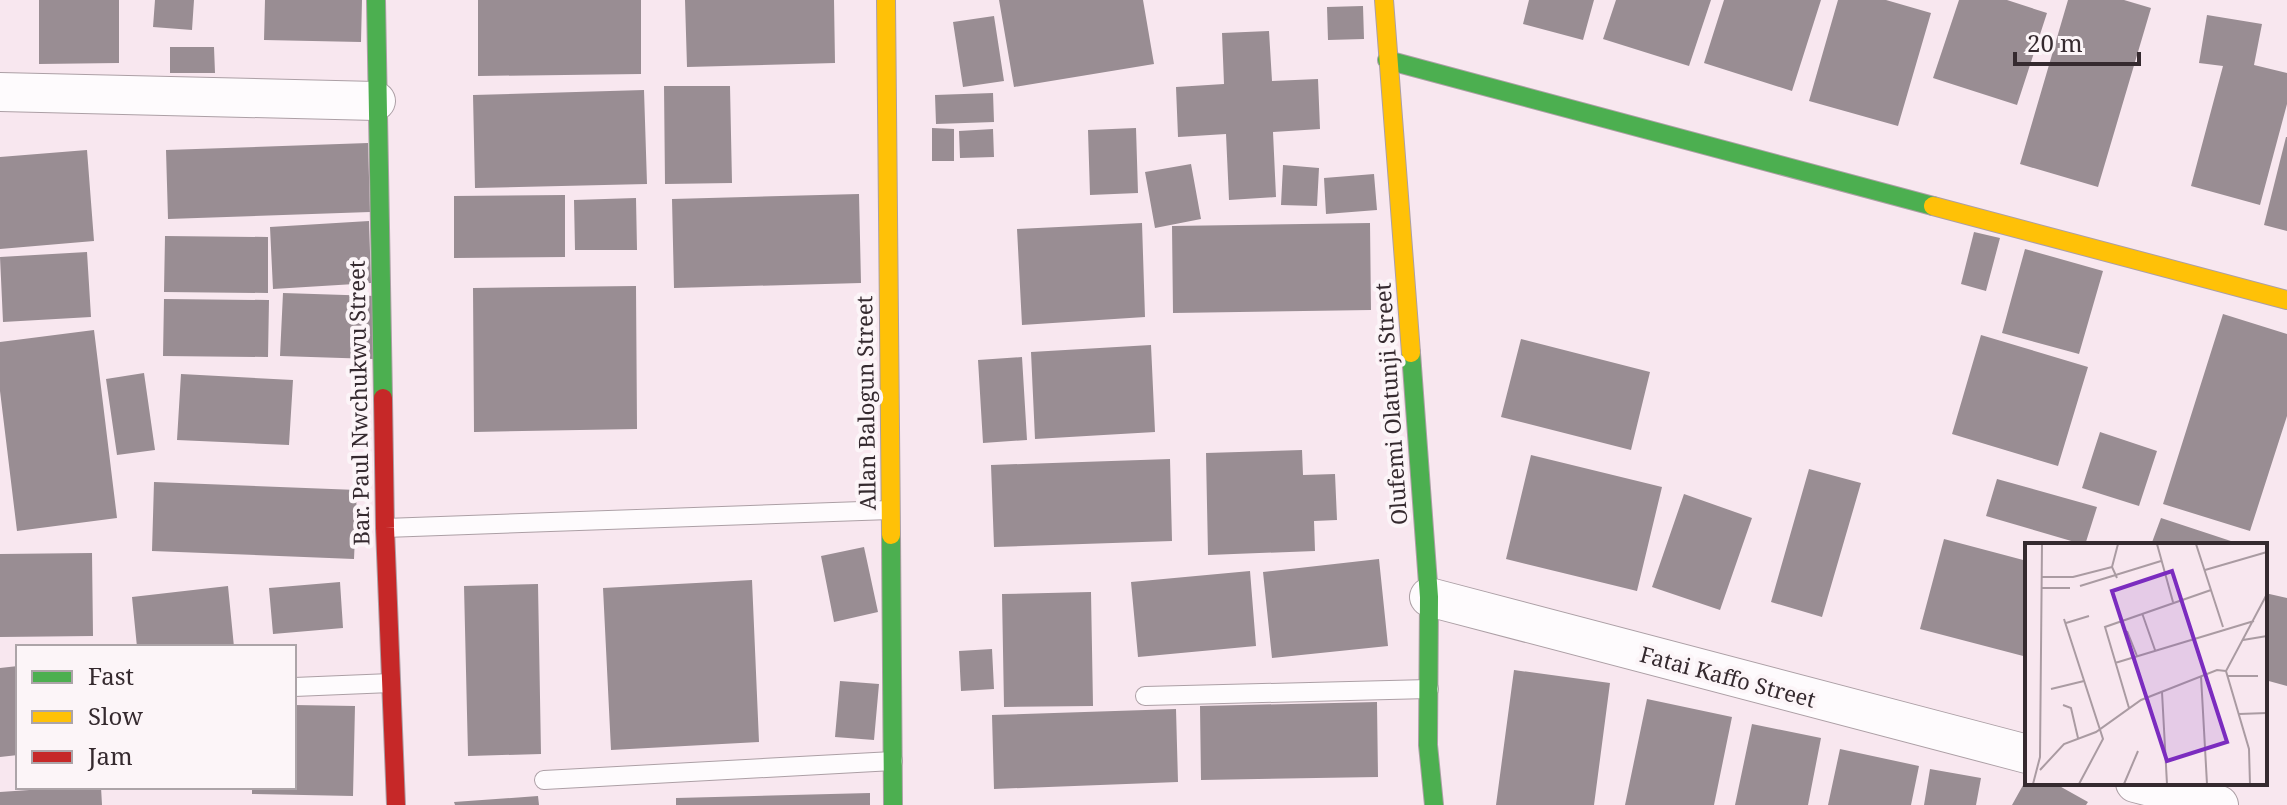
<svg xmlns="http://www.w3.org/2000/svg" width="2287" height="805" viewBox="0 0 2287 805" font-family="'Noto Serif',serif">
  <rect width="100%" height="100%" fill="#f8e7ef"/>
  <!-- building -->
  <path fill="#998d93" d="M39,0H119V63L39,64Z
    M155,0H194L192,30L153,27Z
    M265,0H362L361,42L264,40Z
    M478,0H641V74L478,76Z
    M685,0H834L835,63L687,67Z
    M999,0H1143L1154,64L1014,87Z
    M1529,0H1594L1583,40L1523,24Z
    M1616,0H1711L1689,66L1603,39Z
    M1724,0H1821L1792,91L1704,63Z
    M1838,0H1886L1931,13L1898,126L1809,101Z
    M1959,0H2007L2047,13L2017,105L1933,78Z
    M2068,0H2124L2151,8L2098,187L2020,164Z
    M1363,6L1364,39L1328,40L1327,7Z
    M2207,15L2262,24L2254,65L2287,73V104L2260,205L2191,186L2223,66L2199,63Z
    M994,16L1004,81L963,87L953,22Z
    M1269,31L1272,81L1318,79L1320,129L1273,132L1276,197L1229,200L1226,134L1178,137L1176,87L1224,84L1222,33Z
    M170,47H214L215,73H170Z
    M664,86H730L732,183L665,184Z
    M644,90L647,184L475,188L473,95Z
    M993,93L994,122L936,124L935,95Z
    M932,128L954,129V161H932Z
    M1136,128L1138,193L1090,195L1088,130Z
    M993,129L994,157L960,158L959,131Z
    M2286,137H2287V231L2264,225Z
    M368,143L370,212L168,219L166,150Z
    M87,150L94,241L0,249V157Z
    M1191,164L1201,219L1155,228L1145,172Z
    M1283,165L1319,168L1317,206L1281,205Z
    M1374,174L1377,210L1326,214L1324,178Z
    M859,194L861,283L674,288L672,199Z
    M565,195V257L454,258V196Z
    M636,198L637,250H575L574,200Z
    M369,221L371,283L273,289L270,227Z
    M1142,223L1145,317L1022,325L1017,229Z
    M1370,223L1371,310L1173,313L1172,226Z
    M1974,232L2000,238L1986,291L1961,284Z
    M165,236L268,237V293L164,292Z
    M2025,249L2103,271L2079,354L2002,333Z
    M87,252L91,317L3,322L0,257Z
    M636,286L637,429L474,432L473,288Z
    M283,293L376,296L373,359L280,356Z
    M164,299L269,300L268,357L163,356Z
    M2223,314L2287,334V416L2250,531L2163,504Z
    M94,330L117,518L17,531L0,391V342Z
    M1981,335L2088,367L2058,466L1952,434Z
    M1521,339L1650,372L1631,450L1501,417Z
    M1151,345L1155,432L1035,439L1031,352Z
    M1022,357L1027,440L983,443L978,360Z
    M144,373L155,450L117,455L106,379Z
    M181,374L293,380L289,445L177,440Z
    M2100,432L2157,451L2139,506L2082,488Z
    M1302,450L1303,475L1335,474L1337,520L1314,521L1315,551L1208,555L1206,453Z
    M1531,455L1662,487L1637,591L1506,559Z
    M1170,459L1172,541L994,547L991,465Z
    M1809,469L1861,483L1822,617L1771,602Z
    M1997,479L2097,507L2085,545L1986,516Z
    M154,482L357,490L354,559L152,551Z
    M1684,494L1752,518L1720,610L1652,587Z
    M2161,518L2240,544V545H2151Z
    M1944,539L2027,561V657L1920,629Z
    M864,547L878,612L834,622L821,556Z
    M92,553L93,636L0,637V554Z
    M1379,559L1388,646L1272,658L1263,572Z
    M1250,571L1256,646L1138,657L1131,582Z
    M752,580L759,742L611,750L603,588Z
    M340,582L343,628L273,634L269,588Z
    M538,584L541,754L468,756L464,586Z
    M228,586L234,647H137L132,597Z
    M1091,592L1093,706L1004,707L1002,594Z
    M2265,593L2287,598V686L2265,680Z
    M992,649L994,689L961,691L959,651Z
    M18,666V755L0,757V668Z
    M1514,670L1610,683L1594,805H1496Z
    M840,681L879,684L874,740L835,737Z
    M1647,699L1732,717L1714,805H1625Z
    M1377,702L1378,777L1201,780L1200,706Z
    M294,705L355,706L353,796L252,794V787H294Z
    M1176,709L1178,782L994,789L992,715Z
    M1752,724L1821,738L1808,805H1735Z
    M1840,749L1919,766L1911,805H1828Z
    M1930,769L1981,778L1976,805H1924Z
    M2027,778V783H2054L2088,802L2086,805H2012Z
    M73,787H101L102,805H0V792Z
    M870,793V805H676V798Z
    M538,796L539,805H455L454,802Z"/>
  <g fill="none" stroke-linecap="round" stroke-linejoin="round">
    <defs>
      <path id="lane" d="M385,528L890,510
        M294,687L391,683
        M1145,696L1429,689
        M544,780L893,761"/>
      <path id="street" d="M0,92L376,101
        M1429,597L2027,754
        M2135,783L2219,805"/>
      <path id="fast" d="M376,0L383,398
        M1387,60L1933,206
        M1411,353L1429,597L1428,745L1434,805
        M891,535L893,805"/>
      <path id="slow" d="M886,0L891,535
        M1384,0L1411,353
        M1933,206L2287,300"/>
      <path id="jam" d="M383,398L385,528L396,805"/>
    </defs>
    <!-- lane casing -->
    <use href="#lane" stroke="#ac9fa5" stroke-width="20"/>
    <!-- street casing -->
    <use href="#street" stroke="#ac9fa5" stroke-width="40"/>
    <!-- fast casing -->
    <use href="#fast" stroke="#ac9fa5" stroke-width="20"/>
    <!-- slow casing -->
    <use href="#slow" stroke="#ac9fa5" stroke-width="20"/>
    <!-- jam casing -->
    <use href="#jam" stroke="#ac9fa5" stroke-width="20"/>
    <!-- lane -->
    <use href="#lane" stroke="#fefbfd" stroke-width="18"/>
    <!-- street -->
    <use href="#street" stroke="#fefbfd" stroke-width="38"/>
    <!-- fast -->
    <use href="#fast" stroke="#4caf50" stroke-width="18"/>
    <!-- slow -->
    <use href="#slow" stroke="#ffc107" stroke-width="18"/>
    <!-- jam -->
    <use href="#jam" stroke="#c62828" stroke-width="18"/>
  </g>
  <g text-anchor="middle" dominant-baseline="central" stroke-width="8" stroke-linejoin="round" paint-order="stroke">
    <!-- street labels -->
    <g font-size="22" fill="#352a2f" stroke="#fcf5f8">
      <text transform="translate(358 403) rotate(-91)">Bar. Paul Nwchukwu Street</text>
      <text transform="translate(865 403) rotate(-91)">Allan Balogun Street</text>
      <text transform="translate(1390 404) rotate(-94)">Olufemi Olatunji Street</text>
      <text transform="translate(1728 676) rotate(15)">Fatai Kaffo Street</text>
    </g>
  </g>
  <!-- overview -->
  <g transform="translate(2025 543)">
    <rect width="242" height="242" fill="#f8e7ef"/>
    <path fill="none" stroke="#aa9ba2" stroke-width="2" d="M132,1L148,59M171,1L198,84M180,27L242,9M16,34H48L87,24M92,35L87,24L93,1M55,43L136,18M16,45H45M117,70L130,107M39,76L78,196L54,241M41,80L64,73M102,88L112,113M218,97L242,93M90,120L229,78M176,133L182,241M203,133H233M26,146L59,138M137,149L142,241M38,162L46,165L53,195M104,165L80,84L186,47M214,171L242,170M15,227L39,201L71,189L116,157L192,127L201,128M8,241L15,214L17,1M99,241L113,208M225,241L224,206L201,128L242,51"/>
    <path fill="#7b2cbf" fill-opacity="0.15" stroke="#7b2cbf" stroke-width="4" d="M147,28L202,199L142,218L87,48Z"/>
    <rect width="242" height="242" fill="none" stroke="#352a2f" stroke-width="4"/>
  </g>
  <!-- legend -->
  <rect x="16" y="645" width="280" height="144" fill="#fcf5f8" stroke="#aca4a8" stroke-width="2"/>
  <rect x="32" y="671" width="40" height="12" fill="#4caf50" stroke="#aca4a8" stroke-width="2"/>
  <text x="88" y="685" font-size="24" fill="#352a2f">Fast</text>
  <rect x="32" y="711" width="40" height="12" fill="#ffc107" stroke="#aca4a8" stroke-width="2"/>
  <text x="88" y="725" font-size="24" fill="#352a2f">Slow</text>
  <rect x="32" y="751" width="40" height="12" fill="#c62828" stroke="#aca4a8" stroke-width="2"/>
  <text x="88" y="765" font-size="24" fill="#352a2f">Jam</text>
  <!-- scale -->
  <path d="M2015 52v12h124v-12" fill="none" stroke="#352a2f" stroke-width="4"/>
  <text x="2027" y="52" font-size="24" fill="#352a2f" stroke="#fcf5f8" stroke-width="6" paint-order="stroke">20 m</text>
</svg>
